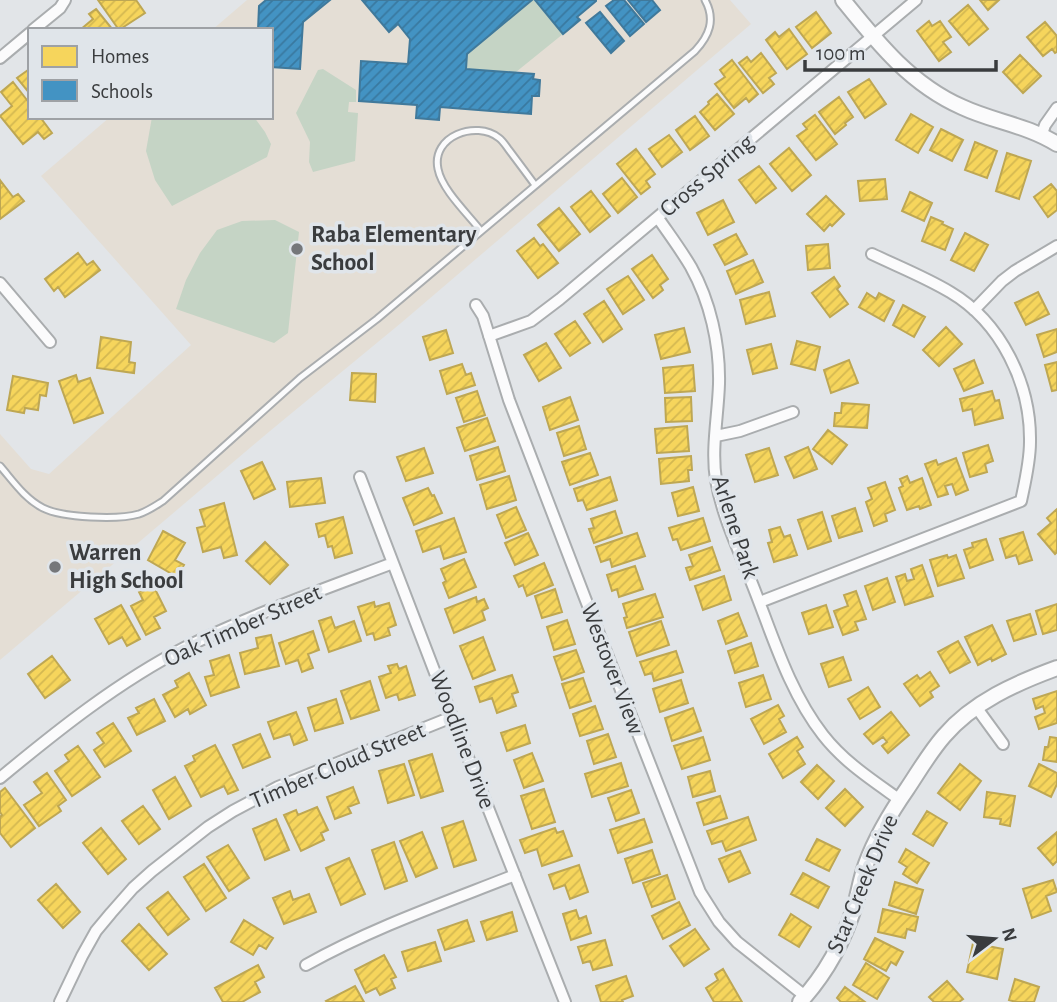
<svg xmlns="http://www.w3.org/2000/svg" width="1057" height="1002" viewBox="0 0 1057 1002" font-family="'Alegreya Sans',sans-serif">
  <defs>
    <pattern id="homes-hatch" width="6" height="6" patternUnits="userSpaceOnUse" patternTransform="scale(1.75)"><rect width="6" height="6" fill="#f6d55c"/><path d="M-1 1l2-2M0 6l6-6M5 7l2-2" fill="none" stroke="#d4b851"/></pattern>
    <pattern id="schools-hatch" width="6" height="6" patternUnits="userSpaceOnUse" patternTransform="scale(1.75)"><rect width="6" height="6" fill="#4393c3"/><path d="M-1 1l2-2M0 6l6-6M5 7l2-2" fill="none" stroke="#3979a0"/></pattern>
  </defs>
  <rect width="100%" height="100%" fill="#e2e5e8"/>
  <!-- education -->
  <path fill="#e4ded5" d="M247,0H730L751,24L401,323L270,431L0,660V434L31,469L49,474L191,345L41,176L110,117H271V30H212Z"/>
  <!-- park -->
  <path fill="#c5d4c5" d="M532,0H535L563,34L516,72L466,69L467,54Z
    M323,69L356,90V102H349L348,112L358,113L355,161L313,172L309,162L310,142L296,113L318,70Z
    M152,117H254L265,132L271,144L267,157L172,206L155,180L146,151Z
    M275,220L299,232L288,333L274,343L176,309L186,280L200,253L217,230L242,221Z"/>
  <!-- homes -->
  <path fill="url(#homes-hatch)" stroke="#bea753" stroke-width="2" d="M98,0H136L145,13L119,30Z
    M980,0H999L988,10Z
    M968,5L988,29L969,45L949,21Z
    M96,9L113,30H80L93,19L89,14Z
    M816,12L831,33L812,48L796,27Z
    M929,21L932,26L940,21L951,37L943,42L951,52L939,61L917,31Z
    M1045,22L1057,36V52L1055,53L1052,49L1043,56L1027,37Z
    M789,29L807,54L787,69L766,40L775,32L779,37Z
    M761,53L776,73L769,78L774,84L763,93L739,63L747,57L751,62Z
    M1020,55L1041,76L1023,93L1003,72Z
    M732,60L758,94L749,102L746,98L734,108L715,84L725,77L720,70Z
    M28,70L30,72V94L17,78Z
    M869,79L886,104L865,118L848,92Z
    M13,82L30,104V117H40L52,133L44,139L38,132L23,144L0,116L12,106L1,92Z
    M717,94L734,114L715,130L700,112L709,104L708,102Z
    M839,97L853,117L845,123L846,125L835,134L819,112Z
    M911,114L933,127L918,153L896,140Z
    M815,115L837,144L816,160L797,136L807,129L803,124Z
    M695,116L709,136L690,150L676,130Z
    M941,129L963,140L952,161L930,150Z
    M669,135L682,152L662,167L649,149Z
    M975,142L997,151L987,178L965,170Z
    M789,148L811,175L792,191L770,164Z
    M636,149L655,174L646,181L650,187L641,194L617,164Z
    M1007,153L1031,161L1019,199L996,191Z
    M759,166L776,188L756,203L739,180Z
    M622,178L637,197L618,213L603,194Z
    M885,179L887,199L860,201L858,181Z
    M0,180L13,197L18,194L24,201L0,219Z
    M1051,184L1057,191V210L1048,217L1034,197Z
    M591,191L610,216L590,232L571,207Z
    M910,192L932,203L924,221L902,211Z
    M826,196L844,214L832,226L830,224L824,231L807,214Z
    M723,200L734,222L708,235L697,213Z
    M559,208L580,234L559,251L538,225Z
    M931,217L943,222L942,224L953,229L945,250L922,241Z
    M965,233L988,245L974,271L951,260Z
    M736,234L747,254L725,265L714,245Z
    M534,238L540,246L543,244L558,263L538,278L517,251Z
    M828,244L830,268L808,270L806,246Z
    M78,253L87,265L93,261L100,270L65,297L58,287L54,291L45,279Z
    M652,255L668,279L660,285L663,290L653,298L632,269Z
    M753,260L763,282L736,294L727,271Z
    M628,276L644,300L623,314L607,289Z
    M834,277L840,286L837,289L848,304L830,317L812,293Z
    M769,292L775,316L746,324L740,300Z
    M1038,292L1049,314L1026,325L1015,303Z
    M867,293L876,299L879,293L894,301L884,321L859,307Z
    M604,301L622,329L603,342L584,314Z
    M903,305L925,317L914,337L893,325Z
    M575,321L590,343L570,356L555,334Z
    M946,327L962,344L939,366L923,350Z
    M684,328L690,352L661,359L655,335Z
    M1057,329V352L1044,357L1037,335Z
    M446,330L453,353L430,360L423,337Z
    M101,337L131,342L129,362L135,363L134,373L97,368Z
    M797,341L820,347L815,370L791,364Z
    M546,343L561,368L539,381L524,355Z
    M771,344L777,368L753,374L747,350Z
    M849,360L858,383L831,393L824,370Z
    M974,360L983,383L964,391L954,369Z
    M1057,362V390L1052,391L1045,365Z
    M462,364L466,375L471,373L475,385L447,394L440,371Z
    M693,365L695,391L665,393L663,368Z
    M352,373L376,374L375,402L350,400Z
    M76,375L78,382L90,378L103,413L74,423L59,381Z
    M13,376L48,383L46,396L40,395L38,410L25,408L24,413L7,410Z
    M477,391L485,415L464,422L456,398Z
    M992,391L995,401L999,400L1003,418L975,425L972,409L963,411L960,399Z
    M570,397L578,420L550,430L543,407Z
    M691,397L692,421L666,422L665,398Z
    M842,403L869,405L867,428L834,426L835,413H841Z
    M487,418L495,441L465,451L457,428Z
    M579,426L586,449L564,456L557,433Z
    M687,426L689,451L657,453L655,429Z
    M828,430L847,445L832,464L813,449Z
    M988,445L993,461L985,464L987,472L970,477L963,453Z
    M498,447L505,471L477,480L470,456Z
    M808,447L817,469L794,478L785,457Z
    M424,448L433,473L406,481L397,457Z
    M769,448L778,475L755,482L746,455Z
    M590,453L598,475L570,485L562,462Z
    M691,456L692,470H688L689,481L661,484L659,459Z
    M956,458L968,490L956,495L952,484L945,486L948,494L938,497L925,464L936,460L938,465Z
    M262,462L275,489L254,499L241,471Z
    M509,476L516,500L487,509L480,485Z
    M907,476L910,483L922,478L931,505L920,509L919,506L907,510L899,488L903,486L900,479Z
    M610,477L617,500L587,510L583,500L578,501L574,489Z
    M321,478L325,503L290,507L287,482Z
    M885,482L895,510L885,514L887,521L874,526L866,502L872,499L868,488Z
    M693,487L699,511L678,516L672,493Z
    M428,488L432,496L434,495L442,513L414,525L403,498Z
    M224,503L237,555L224,558L221,547L203,552L197,528L205,526L200,510Z
    M516,507L526,530L506,538L497,515Z
    M855,508L862,531L839,538L832,516Z
    M1057,509V552L1055,554L1038,534L1051,523L1047,518Z
    M615,511L622,533L594,543L589,529L594,528L591,519Z
    M822,512L831,541L808,549L798,520Z
    M343,517L352,553L335,558L332,546L328,547L325,535L319,537L316,524Z
    M454,518L466,552L444,559L440,546L423,552L416,531Z
    M703,518L710,541L681,550L677,539L673,540L669,528Z
    M780,527L784,537L790,535L797,555L774,562L768,543L772,542L769,530Z
    M163,531L185,543L175,560L184,565L177,577L148,560Z
    M1023,532L1032,560L1019,564L1016,555L1006,558L1000,539Z
    M528,533L538,555L515,565L505,543Z
    M637,533L645,556L612,567L610,559L601,562L596,547Z
    M986,539L993,560L970,568L964,550L973,547L972,543Z
    M265,542L288,565L270,584L246,561Z
    M712,547L720,570L690,580L686,568L693,566L689,555Z
    M947,555L948,558L956,555L964,578L938,586L930,560Z
    M464,559L476,587L449,598L443,583L446,581L441,569Z
    M544,563L553,585L527,596L523,585L519,587L514,576Z
    M922,565L933,596L905,605L896,577L905,574L907,581L914,579L911,569Z
    M635,566L643,589L619,597L617,589L612,591L607,575Z
    M724,576L731,600L703,610L695,586Z
    M887,578L895,602L873,610L865,586Z
    M153,585L166,611L154,617L160,628L146,635L131,606L143,600L139,592Z
    M555,589L562,612L542,618L535,596Z
    M856,591L866,619L855,622L858,630L843,635L834,611L848,606L844,595Z
    M655,594L663,617L627,628L624,618L627,617L623,604Z
    M476,597L477,602L484,599L488,608L482,611L485,620L454,633L445,609Z
    M374,602L375,607L389,603L396,625L388,628L390,635L375,640L373,633L367,635L358,607Z
    M1057,604V630L1043,634L1036,611Z
    M121,605L140,639L127,646L122,637L109,644L95,619Z
    M826,605L833,627L809,634L802,613Z
    M738,613L747,636L726,644L718,621Z
    M1030,614L1036,634L1014,641L1007,621Z
    M331,617L335,628L354,621L361,641L329,652L319,621Z
    M567,620L575,644L554,650L547,627Z
    M661,621L669,645L637,656L629,632Z
    M992,625L1006,654L992,661L991,658L978,665L965,637Z
    M313,631L319,650L308,654L313,668L302,672L298,660L286,664L279,643Z
    M271,635L279,666L245,674L240,653L258,648L256,638Z
    M483,637L495,670L473,679L460,646Z
    M958,641L970,662L950,673L938,652Z
    M751,643L758,666L735,673L728,651Z
    M576,650L584,672L562,680L554,657Z
    M676,651L683,672L654,681L652,673L645,675L640,662Z
    M229,655L239,687L211,696L205,677L214,675L210,661Z
    M52,656L70,680L45,698L28,674Z
    M843,657L851,680L829,687L821,664Z
    M397,664L399,669L406,666L415,695L399,700L397,694L386,698L379,677L391,673L388,666Z
    M930,672L939,686L930,692L933,697L920,706L904,684L917,675L920,679Z
    M189,673L206,705L190,714L188,709L175,717L163,695L178,687L175,681Z
    M512,675L518,692L512,694L516,706L497,713L492,698L480,702L475,687Z
    M763,675L771,699L746,707L739,683Z
    M583,678L591,701L570,708L562,684Z
    M681,680L688,703L660,712L653,689Z
    M370,681L379,710L351,719L341,691Z
    M868,687L880,707L860,719L848,699Z
    M1057,691V723L1039,729L1035,717L1045,713L1043,706L1036,709L1033,699Z
    M154,699L165,721L137,735L128,718L139,713L136,708Z
    M336,699L343,723L315,731L308,708Z
    M778,705L784,716L779,719L786,732L764,744L751,719Z
    M595,706L603,729L580,736L573,714Z
    M693,708L701,731L672,741L665,718Z
    M296,712L307,740L294,745L290,734L274,739L268,722Z
    M891,712L909,735L888,753L882,746L887,742L883,737L873,744L864,734Z
    M113,723L131,751L105,767L94,750L104,743L97,733Z
    M525,725L530,743L507,751L501,733Z
    M260,734L270,757L243,768L233,745Z
    M608,734L616,757L594,764L587,741Z
    M703,737L710,760L682,769L674,746Z
    M797,737L803,747L797,751L805,764L783,778L769,754Z
    M1050,737L1057,738V762L1043,760L1045,747H1048Z
    M215,745L238,790L228,794L224,786L201,797L185,766L195,761L193,756Z
    M78,746L100,777L72,796L55,771L69,761L65,755Z
    M532,753L543,781L524,788L514,760Z
    M432,754L443,791L421,798L409,761Z
    M621,763L628,786L592,797L585,774Z
    M404,764L414,795L388,803L379,771Z
    M960,764L981,781L960,810L938,793Z
    M1039,764L1057,773V784L1051,797L1029,786Z
    M817,765L834,781L818,799L801,782Z
    M710,771L715,791L693,797L688,777Z
    M47,773L66,800L58,806L61,811L39,826L24,805L42,793L34,782Z
    M175,777L191,806L169,819L153,790Z
    M353,787L359,803L348,807L351,813L335,819L327,797Z
    M5,788L35,828L11,847L0,833V817L2,815L0,812V792Z
    M544,789L555,822L532,829L521,796Z
    M845,789L863,807L845,826L826,808Z
    M631,790L639,813L616,821L608,798Z
    M987,792L1015,796L1010,826L1000,824L1001,819L984,817Z
    M720,796L727,818L704,825L697,803Z
    M143,806L160,829L139,844L122,821Z
    M317,807L328,830L321,833L324,840L301,851L284,815L296,810L298,815Z
    M927,811L947,823L933,846L913,834Z
    M748,817L756,840L726,851L722,841L712,844L707,831Z
    M276,819L289,850L265,860L253,829Z
    M644,819L652,842L618,853L610,830Z
    M463,821L476,860L454,867L442,828Z
    M101,828L126,859L108,874L83,843Z
    M555,828L557,833L563,831L572,856L542,866L537,849L525,853L520,840Z
    M422,832L437,868L416,877L400,841Z
    M1057,832V861L1053,865L1038,848Z
    M817,839L840,850L829,871L806,860Z
    M394,842L407,881L385,889L372,850Z
    M228,845L249,878L229,891L207,857Z
    M906,849L929,863L917,883L903,874L907,867L899,862Z
    M652,850L660,874L633,883L625,859Z
    M740,851L750,873L729,882L719,859Z
    M349,858L365,894L341,905L326,868Z
    M204,864L226,898L206,911L184,877Z
    M579,865L588,892L570,899L565,885L554,889L549,875Z
    M803,873L829,887L818,908L791,894Z
    M667,875L675,899L652,907L643,883Z
    M1053,880L1057,892L1046,896L1051,911L1032,918L1023,889Z
    M895,882L923,890L916,914L889,905Z
    M56,884L80,912L63,928L38,900Z
    M290,891L293,900L309,894L316,912L284,924L273,898Z
    M168,892L189,919L168,935L147,908Z
    M679,902L690,925L663,939L652,916Z
    M883,909L918,917L915,931L907,929L905,938L878,932Z
    M576,910L579,919L586,916L591,933L571,940L563,914Z
    M512,912L517,931L487,940L481,922Z
    M791,914L811,927L799,947L779,935Z
    M244,920L273,938L266,949L259,945L253,955L231,942Z
    M467,920L474,941L445,950L438,930Z
    M139,924L167,954L149,970L122,941Z
    M695,929L709,949L684,966L670,946Z
    M875,938L903,952L896,965L891,962L886,971L864,959Z
    M605,940L612,965L593,970L590,961L583,963L578,947Z
    M435,942L441,961L408,971L402,952Z
    M973,943L1003,949L997,979L967,972Z
    M384,955L396,977L391,979L395,988L380,995L376,988L366,993L355,970Z
    M866,963L889,978L877,999L853,985Z
    M258,965L264,977L255,982L260,992L242,1002H223L215,988Z
    M723,969L742,1002H714L706,988L718,980L715,974Z
    M626,976L633,996L622,1000L623,1002H601L596,986Z
    M1015,979L1039,987L1034,1002H1016L1009,1000Z
    M947,981L963,999L959,1002H934L929,997Z
    M355,986L364,1002H327L326,1001Z
    M845,987L865,1002H841L837,998Z"/>
  <!-- schools -->
  <path fill="url(#schools-hatch)" stroke="#40799b" stroke-width="2" d="M266,0H330L303,22L300,69L271,67V30H258L259,6Z
    M362,0H532L467,54L466,69L534,74L533,79L540,80L539,96H532L531,114L440,107L439,120L416,118L417,105L359,101L361,61L408,64L410,39L398,24L389,32Z
    M535,0H596V1L577,17L580,20L563,34Z
    M614,0H624L644,24L630,36L606,6Z
    M628,0H652L660,10L646,22Z
    M600,12L624,41L611,53L586,23Z"/>
  <g fill="none" stroke-linecap="round" stroke-linejoin="round">
    <defs>
      <path id="service" d="M481,231C468,214 442,190 438,169C431,136 476,120 499,138C503,141 506,146 509,150C518,162 527,174 535,185
        M0,466C13,481 25,499 43,508C63,518 118,520 139,514C148,511 155,506 163,501L300,378L377,319L695,51C709,36 716,20 705,0"/>
      <path id="minor" d="M33,30L60,8L65,0
        M0,58L30,33
        M1042,134L1045,125L1057,108
        M658,218C669,234 681,250 691,267C710,301 720,344 719,384C718,416 711,449 716,480C722,515 738,548 751,581C772,633 788,690 823,735C844,762 872,780 900,800
        M0,283L50,342
        M476,305L483,316L509,400L585,598L700,892L719,922L737,942L805,996
        M974,310L1002,281L1015,271L1057,246
        M489,336L531,321L560,299L916,0
        M716,436L740,431L793,412
        M360,477L452,717L565,1002
        M760,602L1021,501C1025,482 1030,462 1030,442C1031,384 1001,322 950,292C925,277 897,266 872,254
        M976,707L1003,744
        M0,778C58,730 118,682 186,647C253,614 324,589 393,563
        M306,965C372,928 444,903 515,875
        M60,1002L82,956L96,931L111,913L133,888L152,871L208,827L233,811L278,787L452,717"/>
      <path id="tertiary" d="M843,0C877,42 910,84 962,107C994,122 1027,125 1057,144
        M800,1002C825,975 844,940 855,905C859,891 861,877 866,864C876,837 891,812 907,789C919,771 930,752 944,736C973,702 1016,683 1057,668"/>
    </defs>
    <!-- service casing -->
    <use href="#service" stroke="#aaadaf" stroke-width="9"/>
    <!-- minor casing -->
    <use href="#minor" stroke="#aaadaf" stroke-width="14"/>
    <!-- tertiary casing -->
    <use href="#tertiary" stroke="#aaadaf" stroke-width="18"/>
    <!-- service -->
    <use href="#service" stroke="#fbfbfc" stroke-width="5"/>
    <!-- minor -->
    <use href="#minor" stroke="#fbfbfc" stroke-width="10"/>
    <!-- tertiary -->
    <use href="#tertiary" stroke="#fbfbfc" stroke-width="14"/>
  </g>
  <!-- markers -->
  <g fill="#75777a" stroke="#e0e5ea" stroke-width="2.5">
    <circle cx="297" cy="249" r="7"/>
    <circle cx="55" cy="567" r="7"/>
  </g>
  <g text-anchor="middle" dominant-baseline="central" stroke-width="7" stroke-linejoin="round" paint-order="stroke">
    <!-- street labels -->
    <g font-size="24" fill="#3a3c3e" stroke="#e0e5ea">
      <text transform="translate(707 176) rotate(-40)">Cross Spring</text>
      <text transform="translate(735 527) rotate(72)">Arlene Park</text>
      <text transform="translate(243 626) rotate(-24)">Oak Timber Street</text>
      <text transform="translate(612 669) rotate(69)">Westover View</text>
      <text transform="translate(462 740) rotate(69)">Woodline Drive</text>
      <text transform="translate(338 766) rotate(-23)">Timber Cloud Street</text>
      <text transform="translate(863 884) rotate(-67)">Star Creek Drive</text>
    </g>
    <!-- poi labels -->
    <g font-size="24" font-weight="bold" fill="#3a3c3e" stroke="#e0e5ea" text-anchor="start">
      <text x="311" y="235">Raba Elementary<tspan x="311" dy="28">School</tspan></text>
      <text x="69" y="553">Warren<tspan x="69" dy="28">High School</tspan></text>
    </g>
  </g>
  <!-- legend -->
  <rect x="28" y="28" width="245" height="91" fill="#e0e5ea" stroke="#9ea1a5" stroke-width="2"/>
  <rect x="42" y="46" width="35" height="21" fill="#f6d55c" stroke="#9ea1a5" stroke-width="2"/>
  <text x="91" y="63" font-size="21" fill="#3a3c3e">Homes</text>
  <rect x="42" y="80" width="35" height="21" fill="#4393c3" stroke="#9ea1a5" stroke-width="2"/>
  <text x="91" y="98" font-size="21" fill="#3a3c3e">Schools</text>
  <!-- north arrow -->
  <g transform="translate(994 939) rotate(74)" stroke="#e0e5ea" stroke-width="5" paint-order="stroke">
  <path d="M0-5L12 26L0 18L-12 26Z" fill="#3a3c3e"/>
  <text y="-10" font-size="19" font-weight="bold" text-anchor="middle" fill="#3a3c3e">N</text>
  </g>
  <!-- scale -->
  <path d="M805 60v10h191v-10" fill="none" stroke="#3a3c3e" stroke-width="3.5"/>
  <text x="816" y="60" font-size="21" fill="#3a3c3e" stroke="#e0e5ea" stroke-width="5" paint-order="stroke">100 m</text>
</svg>
